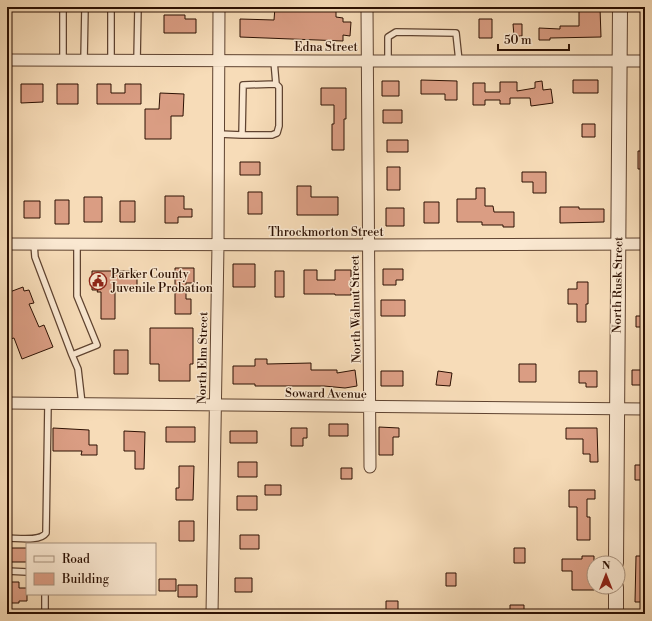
<svg xmlns="http://www.w3.org/2000/svg" width="652" height="621" viewBox="0 0 652 621" font-family="'Libre Bodoni',serif">
  <rect width="100%" height="100%" fill="#f7dcb8"/>
  <filter id="stains"><feTurbulence type="fractalNoise" baseFrequency=".005" numOctaves="4"/><feColorMatrix values="0 0 0 0 .2 0 0 0 0 .09 0 0 0 0 .02 0 0 0 .5 -.17"/></filter>
  <radialGradient id="worn" r=".72"><stop offset=".6" stop-color="#630" stop-opacity="0"/><stop offset="1" stop-color="#630" stop-opacity=".3"/></radialGradient>
  <!-- building -->
  <path fill="#da9d83" stroke="#2c1002" d="M275,7H336V17L343,18V22H351L350,36L343,35V41L240,37V19L274,20Z
    M579,8H600L601,37L550,38V40H539V28L560,29V26H579Z
    M164,15H185V19H196V33H164Z
    M479,19H492V38H479Z
    M513,24H522V36H514Z
    M421,80L457,81V100H445V94H421Z
    M573,80H598V93H573Z
    M382,81H399V96H382Z
    M542,81L543,90L551,89L553,103L531,106L530,98H510V104H500V100H485V105H473V83H485V92H500V82H517V91L535,88V82Z
    M21,84H43V102L21,103Z
    M57,84H78V104H57Z
    M97,84H111V93H125V84H141V104H97Z
    M321,88H346V119H344V150H332V124H334V105H321Z
    M160,93L184,94L183,116H171V139H145V109H159Z
    M383,110H402V123H383Z
    M582,124H595V137H582Z
    M387,140H408V152H387Z
    M638,151H645V169H638Z
    M240,162H260V175H240Z
    M387,167H400V190H387Z
    M522,172H546V193H533V182H522Z
    M297,186H311V197H338V215H297Z
    M476,188H485V206H493L494,212H514V227H503V225H482V222H457V199H476Z
    M248,192H262V214H248Z
    M165,196H184V209H192V217H178V223H165Z
    M84,197H102V222H84Z
    M55,200H69V224H55Z
    M24,201H40V218H24Z
    M120,201H135V222H120Z
    M424,202H439V223H424Z
    M560,207H579V209H604V222L560,223Z
    M386,208H404V226H386Z
    M233,264H255V287H233Z
    M175,268H194V283H186V299H191V314H175Z
    M383,269H403V280H396V285H383Z
    M304,270H317V280H335V270H351V295H335V294H304Z
    M92,271H137V286H115V319H101V292H97L98,290H92Z
    M275,271H284V297H275Z
    M577,282H588V304H586V322H577V304H568V289H577Z
    M23,287L24,291L29,290L34,303L29,304L39,327L44,325L53,347L22,359L14,338L7,340V293Z
    M381,300H405V316H381Z
    M636,316H645V327H636Z
    M150,328H193V364H190V381H159V364H150Z
    M114,350H128V374H114Z
    M255,359H267V364L311,363V370H337V373L355,370L357,386L345,388L324,386H255V384H233V366H255Z
    M519,364H536V382H519Z
    M632,370H645V385H632Z
    M381,371H403V386H381Z
    M438,371L452,373L450,386L436,385Z
    M579,371H597V387H586V383H579Z
    M329,424H348V436H329Z
    M166,427H195V442H166Z
    M379,427L399,428V437H393V455H379Z
    M53,428L89,430V445H97V455H81L82,451H53Z
    M291,428H307V438H303V446H291Z
    M566,428H597L598,462H590V454H583V439H566Z
    M124,431L145,432L144,469H135V451H124Z
    M230,431H257V443H230Z
    M238,462H257V477H238Z
    M635,465H645V480H635Z
    M179,466H194L193,500H176V488H179Z
    M341,468H352V479H341Z
    M265,485H281V495H265Z
    M569,490H595V499H587V517H590V540H577V507H569Z
    M237,496H257V510H237Z
    M179,521H194V541H179Z
    M240,535H259V549H240Z
    M7,548H27V562H7Z
    M514,548H525V563H514Z
    M582,556H594V590H572V571H562V559H582Z
    M636,556H645V602H635Z
    M446,573H456V586H446Z
    M235,578H252V592H235Z
    M159,579H176V591H159Z
    M7,582H19V588H27V601H19V603H7Z
    M178,585H197V597H178Z
    M386,601H398V614H386Z
    M510,605H524V614H510Z"/>
  <g fill="none" stroke-linecap="round" stroke-linejoin="round">
    <defs>
      <path id="service" d="M63,60V7
        M84,60L85,7
        M111,60V7
        M137,61L138,7
        M274,61L276,84L279,87V126L277,133L272,135H242L243,85L276,84
        M388,61V37L396,32L456,33L459,61
        M219,134L242,135
        M34,244L35,257L72,355L78,369L82,404
        M72,355L97,345L77,296V244
        M7,538C17,538 40,542 46,533L48,404
        M7,571L27,572
        M45,594V614"/>
      <path id="minor" d="M367,7L370,467
        M7,60C220,61 432,61 645,61
        M7,244L368,245L645,244
        M7,403L645,409
        M212,614L218,245L219,7"/>
      <path id="tertiary" d="M616,563L620,7
        M616,614V587"/>
    </defs>
    <!-- service casing -->
    <use href="#service" stroke="#5f4330" stroke-width="8"/>
    <!-- minor casing -->
    <use href="#minor" stroke="#5f4330" stroke-width="13"/>
    <!-- tertiary casing -->
    <use href="#tertiary" stroke="#5f4330" stroke-width="16"/>
    <!-- service -->
    <use href="#service" stroke="#fae8d1" stroke-width="5.5"/>
    <!-- minor -->
    <use href="#minor" stroke="#fae8d1" stroke-width="11"/>
    <!-- tertiary -->
    <use href="#tertiary" stroke="#fae8d1" stroke-width="14"/>
  </g>
  <!-- icons -->
  <defs>
    <symbol id="civic-ring" viewBox="-11 -11 22 22"><circle r="9.5" fill="#fae8d1" stroke="#8f2418" stroke-width="1.5"/><path d="M-.6-6.5H3V-4.5H.6V-3L4-1V1h2V6H-6V1h2V-1L-.6-3ZM-1.2 2.5V6h2.4V2.5Z" fill="#8f2418"/></symbol>
  </defs>
  <g fill-rule="evenodd">
    <use href="#civic-ring" x="88" y="271" width="20" height="20"/>
  </g>
  <g text-anchor="middle" dominant-baseline="central" stroke-width="3" stroke-linejoin="round" paint-order="stroke">
    <!-- street labels -->
    <g font-size="12" fill="#2c1002" stroke="#fae8d1">
      <text x="326" y="47">Edna Street</text>
      <text x="326" y="232">Throckmorton Street</text>
      <text transform="translate(618 285) rotate(-89)">North Rusk Street</text>
      <text transform="translate(356 309) rotate(-91)">North Walnut Street</text>
      <text transform="translate(203 358) rotate(-89)">North Elm Street</text>
      <text transform="translate(326 394) rotate(1)">Soward Avenue</text>
    </g>
    <!-- poi labels -->
    <g font-size="12" fill="#2c1002" stroke="#fae8d1" text-anchor="start">
      <text x="111" y="274">Parker County<tspan x="111" dy="14">Juvenile Probation</tspan></text>
    </g>
  </g>
  <!-- margin -->
  <rect width="652" height="621" fill="none" stroke="#f7dcb8" stroke-width="24"/>
  <rect x="8" y="8" width="636" height="605" fill="none" stroke="#2c1002" stroke-width="2"/>
  <rect x="12" y="12" width="628" height="597" fill="none" stroke="#2c1002"/>
  <!-- legend -->
  <rect x="26" y="543" width="130" height="52" fill="#fae8d1" stroke="#a8927e"/>
  <rect x="34" y="556" width="20" height="6" fill="#fae8d1" stroke="#a8927e"/>
  <text x="62" y="563" font-size="12" fill="#2c1002">Road</text>
  <rect x="34" y="573" width="20" height="12" fill="#da9d83" stroke="#a8927e"/>
  <text x="62" y="583" font-size="12" fill="#2c1002">Building</text>
  <!-- north arrow -->
  <g transform="translate(606 575)"><circle r="19" fill="#fae8d1" stroke="#a8927e"/>
  <path d="M0-3L7 15L0 10L-7 15Z" fill="#8f2418"/>
  <text y="-6" font-size="11" font-weight="bold" text-anchor="middle" fill="#2c1002">N</text>
  </g>
  <!-- scale -->
  <path d="M498 44v6h71v-6" fill="none" stroke="#2c1002" stroke-width="2"/>
  <text x="504" y="44" font-size="12" fill="#2c1002" stroke="#fae8d1" stroke-width="3" paint-order="stroke">50 m</text>
  <rect width="100%" height="100%" filter="url(#stains)"/>
  <rect width="100%" height="100%" fill="url(#worn)"/>
</svg>
